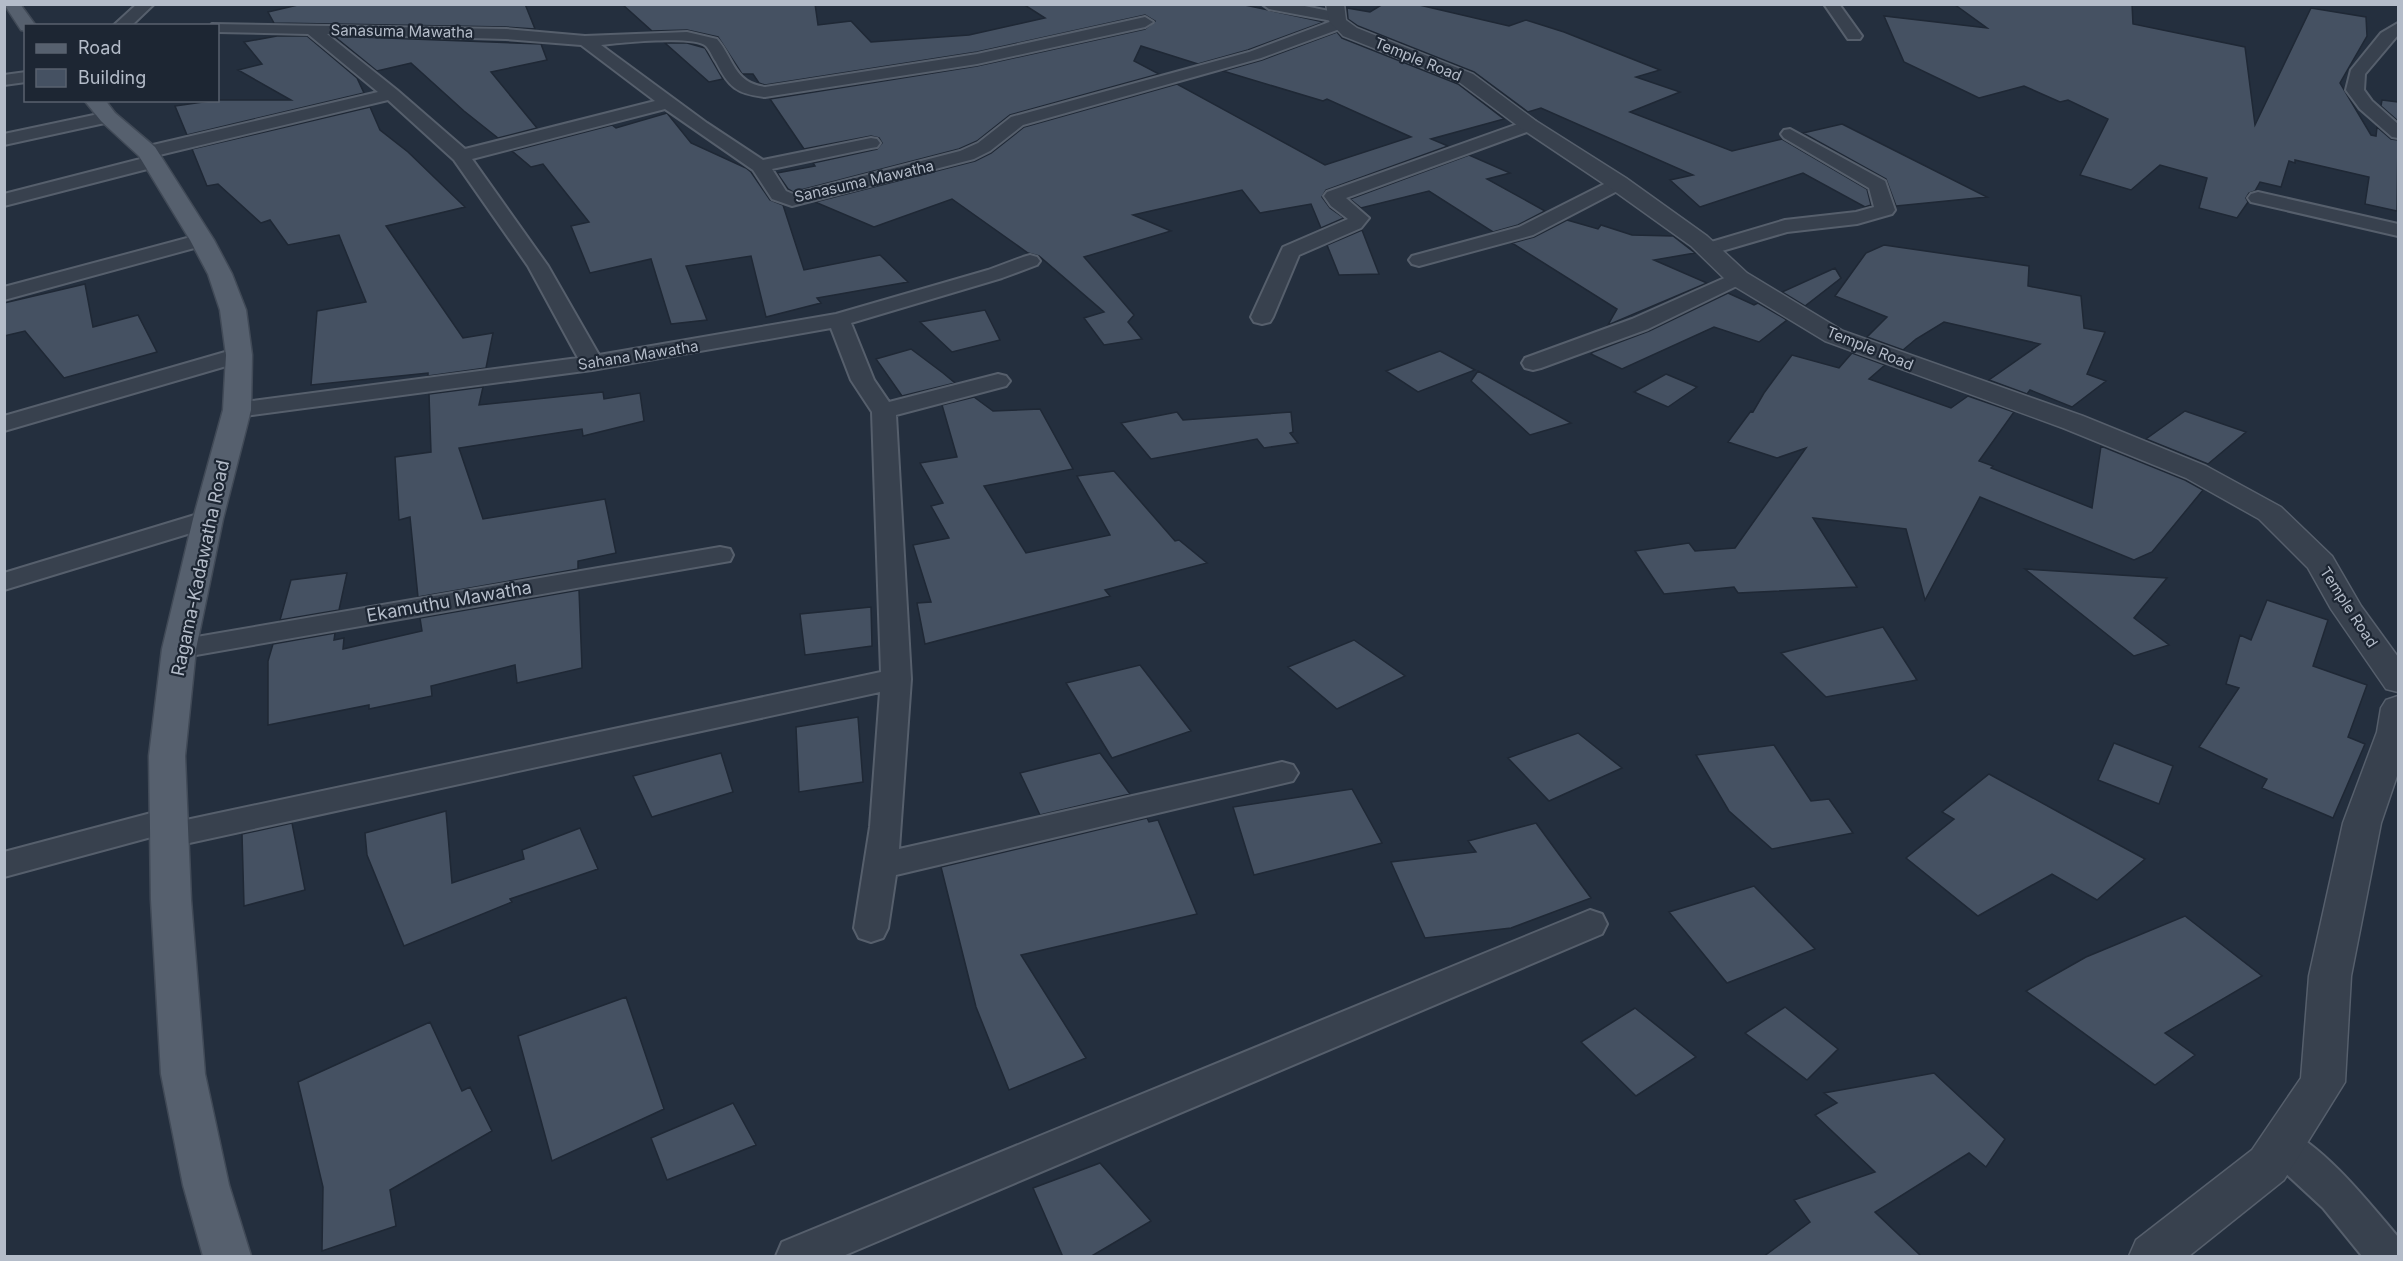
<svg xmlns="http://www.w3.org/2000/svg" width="2403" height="1261" viewBox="0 0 2403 1261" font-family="Inter,sans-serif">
  <rect width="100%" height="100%" fill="#242f3e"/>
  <!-- building -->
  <path fill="#455162" stroke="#1f2835" stroke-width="1.5" d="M302,4H525L535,29L506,27L274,23L268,12Z
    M622,4H815L818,25L851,21L871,42L969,35L1045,18L1023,4H1240L1324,22L1248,50L1198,64L1141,46L1134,61L1159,74L1010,115L977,141L959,149L793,192L788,189L777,173L815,166L813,163L877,149L882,143L879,138L871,136L804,149L770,99L977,66L1145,29L1155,21L1145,15L977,52L765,85L759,83L753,74H742L718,37L687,30L652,31Z
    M1383,4H1415L1509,26L1526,20L1564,32L1660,70L1636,77L1680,92L1630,112L1732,151L1782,139L1867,189L1871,205L1865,207L1803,173L1700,207L1670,180L1693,175L1541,108L1528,112L1474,72L1358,26L1348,19L1347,8L1370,12Z
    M1954,4H2132L2133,24L2245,47L2255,125L2311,8L2366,17L2367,36L2340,83L2371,135L2376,136L2377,127L2391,139L2398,140L2397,211L2365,204L2369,177L2295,160V163L2289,161L2281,187L2260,182L2255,191L2249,193L2246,198L2248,202L2237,218L2199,208L2207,178L2160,165L2131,190L2080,175L2108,119L2068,100L2060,102L2024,86L1979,98L1904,62L1884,16L1987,28Z
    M1337,32L1342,38L1458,84L1504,119L1431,139L1448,146L1326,190L1322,197L1330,208L1344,218L1321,228L1311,204L1260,213L1242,190L1133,215L1171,231L1084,257L1134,315L1128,322L1142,339L1104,345L1084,318L1104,312L1039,256L1028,253L952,199L874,227L815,202L975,161L991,153L1024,127L1177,84L1325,165L1411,137L1327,99L1323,101L1223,71L1262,60Z
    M277,36H307L357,78L364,93L187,135L175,106L217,100H291L238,70L262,64L244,42Z
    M334,36L541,44L547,60L491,72L537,128L498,138L464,111L411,63L377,71Z
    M665,43H687L705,48L723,79L709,82Z
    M2382,100L2398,102V121L2381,106Z
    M370,107L380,130L408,152L465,207L386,226L463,338L493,333L486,368L428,376V373L311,385L317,311L366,302L339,235L288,245L270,220L261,223L218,184L207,186L192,149Z
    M667,113L691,143L746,168L751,172L770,200L783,205L804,270L880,255L908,282L817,298L821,303L766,317L751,256L686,266L707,320L671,324L651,259L590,273L571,226L589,222L543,164L531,167L512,151L612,125L616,128Z
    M1842,124L1987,197L1896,206L1886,179L1803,133Z
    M1469,155L1510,173L1487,179L1545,211L1518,225L1493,232L1429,191L1361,208L1350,199Z
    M1567,220L1598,229L1601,225L1632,235L1673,236L1695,253L1654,260L1707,283L1608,325L1617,309L1512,243L1534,237Z
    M1362,230L1379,274L1339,275L1327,245Z
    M1884,245L2029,266L2028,286L2081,296L2084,328L2105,332L2087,374L2106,381L2072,407L2030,390L2027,394L1989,380L2040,344L1944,322L1916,339L1903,350L1867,337L1887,317L1835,296L1866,253Z
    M1835,268L1841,278L1805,306L1782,292Z
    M85,284L93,327L138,315L157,352L64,378L25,331L4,336V303Z
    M1728,293L1754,305L1758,303L1787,320L1759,342L1714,327L1622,369L1591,354L1593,352L1649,331Z
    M985,310L1000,340L952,352L920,322Z
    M911,349L943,373L955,383L902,396L876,359Z
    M1440,351L1475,370L1418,392L1386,371Z
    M1852,353L1885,365L1869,379L1951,408L1968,396L2014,412L1979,461L1993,466L1991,468L2092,508L2101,446L2185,480L2203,490L2152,552L2134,560L1980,497L1925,600L1906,529L1813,518L1857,587L1738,593L1734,587L1664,594L1635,551L1689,543L1695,551L1735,548L1806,448L1777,458L1728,442L1751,411L1753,412L1764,393L1792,355L1839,368Z
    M1478,371L1571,423L1530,435L1471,381Z
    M1666,374L1697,387L1668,407L1634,392Z
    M483,387L479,405L603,392L604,399L640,393L644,421L583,436L582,429L459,448L483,519L605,499L616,553L578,561V569L418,597L410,517L399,520L395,457L431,452L429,394Z
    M974,397L993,411L1040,409L1073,469L984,486L1026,553L1110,535L1077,476L1114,471L1175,541L1179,540L1207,563L1105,590L1110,596L925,644L917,603L931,602L913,545L949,538L931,506L943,503L920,463L957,457L942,405Z
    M2185,411L2246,432L2208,464L2146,439Z
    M1177,412L1183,420L1291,412L1293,432L1290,433L1298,443L1264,448L1257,439L1151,459L1121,423Z
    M2025,569L2167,578L2134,618L2169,645L2134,656Z
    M347,573L339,610L280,620L291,580Z
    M579,590L582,668L517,683L515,665L431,686L432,696L369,709V705L268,725V661L273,644L335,633L334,640L344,638L343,649L422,631L420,618Z
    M2267,600L2328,620L2313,666L2367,685L2348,737L2365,744L2333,818L2262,788L2267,779L2199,747L2239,688L2226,684L2240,635L2251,640Z
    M871,607L872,646L805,655L800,614Z
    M1883,627L1917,680L1826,697L1781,653Z
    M1354,640L1405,676L1337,709L1288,667Z
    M1140,665L1191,731L1112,758L1066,683Z
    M858,717L863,782L799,792L796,727Z
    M1578,733L1622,768L1549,801L1508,758Z
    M2114,743L2173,766L2159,804L2098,780Z
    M1774,745L1811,801L1829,799L1853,833L1772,849L1729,811L1696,755Z
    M721,753L733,792L652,817L633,776Z
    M1100,753L1130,794L1040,815L1020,773Z
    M1989,774L2064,815L2145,859L2097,900L2052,874L1978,916L1906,858L1954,819L1942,812Z
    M1352,789L1382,843L1254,875L1233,807Z
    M446,811L452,883L524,859L522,850L580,828L598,869L510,899L512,902L404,946L367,855L365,833Z
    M1147,818L1149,822L1158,820L1197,914L1021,955L1086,1058L1009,1090L976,1007L941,867Z
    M292,823L305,890L244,906L242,834Z
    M1536,823L1591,898L1511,928L1425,938L1391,862L1476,852L1468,841Z
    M1754,886L1815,949L1727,983L1669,912Z
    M2185,916L2262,976L2165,1033L2195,1055L2155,1085L2026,991L2086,957Z
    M626,997L664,1109L552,1161L518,1036Z
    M1785,1007L1838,1049L1807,1080L1745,1033Z
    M1635,1008L1696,1057L1636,1096L1581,1042Z
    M430,1022L462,1091L470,1087L492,1131L390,1190L396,1226L322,1251L323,1187L298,1082Z
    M1934,1073L2005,1139L1986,1167L1969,1153L1875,1212L1922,1257H1763L1810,1222L1794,1200L1875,1172L1815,1115L1837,1103L1824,1093Z
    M733,1103L756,1145L667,1180L651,1138Z
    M1100,1163L1151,1221L1090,1257H1063L1033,1188Z"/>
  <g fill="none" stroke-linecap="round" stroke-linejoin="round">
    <defs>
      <path id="minor" d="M137,4H154L131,26H113Z
        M1262,4H1295L1334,12L1340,14L1342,17L1340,20L1347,24L1345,27L1261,58L1023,125L990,151L974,159L792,206L772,199L753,170L665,109L472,159L548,266L599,355L836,314L988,270L1023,257L1030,255L1037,257L1040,261L1037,265L1002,278L851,323L874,380L889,402L998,374L1006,376L1010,381L1006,386L896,415L911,679L899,849L1282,762L1293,765L1298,773L1293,781L896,875L888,928L883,938L871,942L859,938L854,928L870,827L880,692L171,847L159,844L155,836L4,877V852L170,808L181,812L186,820L881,672L872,412L851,380L831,328L592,370L237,417L229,415L225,410L229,405L237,403L578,358L528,266L454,160L388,100L147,158L140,156L138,152L140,148L378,92L308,34L218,32V26H211L212,24L506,29L585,36L687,32L717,39C734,59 734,83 765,87L977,54L1145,17L1153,22L1145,27L977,64L765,97C736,94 729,87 716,62C713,58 710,50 706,46C694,35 619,43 601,45L707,123L763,160L871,138L877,139L880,143L877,147L871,148L772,169L786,191L793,194L960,151L978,143L1011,117L1249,52L1332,21L1269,9ZM327,34L506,39L581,45L655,101L465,149L397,90Z
        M1824,4H1839L1862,36L1860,39H1848Z
        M2398,23V35L2365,74L2364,90L2372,101L2398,124V138L2392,137L2360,109L2346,90L2351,70L2381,33Z
        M26,72V82L4,85V75Z
        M108,112L114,113L117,117L114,121L4,145V134Z
        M1529,120L1535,121L1538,125L1535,129L1346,198L1369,218L1361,228L1299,255L1273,317L1270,322L1262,324L1254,322L1251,317L1283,247L1348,219L1331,206L1324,196L1327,192Z
        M1790,129L1885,181L1895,210L1892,214L1857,224L1787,232L1715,253L1708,255L1701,253L1698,249L1701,245L1785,220L1856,212L1874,207L1869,188L1784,138L1781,134L1784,130Z
        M152,156L159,158L161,162L159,166L4,206V194Z
        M1618,177L1625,179L1628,183L1625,187L1533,235L1419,266L1412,264L1409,260L1412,256L1519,227Z
        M2258,192L2398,224V236L2251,202L2248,198L2251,194Z
        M202,234L209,236L212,240L209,244L4,300V287Z
        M1738,272L1745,274L1749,278L1745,282L1648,329L1541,368L1533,370L1525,368L1522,363L1525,358L1632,319Z
        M239,348L247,350L250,355L247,360L4,431V416Z
        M208,511L217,513L221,519L217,525L4,590V573Z
        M720,547L730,549L733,555L730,561L179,658L169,656L165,649L169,642L179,640Z
        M1590,910L1602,914L1607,924L1602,934L843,1256H776L782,1242Z
        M2282,1128C2321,1142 2371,1205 2398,1237V1256H2362L2323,1208L2268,1157L2262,1145L2268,1133Z"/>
      <path id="tertiary" d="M1326,4H1344L1346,20L1357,28L1473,74L1536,121L1626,178L1707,236L1747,273L1843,331L2083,416L2206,466L2281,507L2332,556L2361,606L2398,657V692L2386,689L2331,609L2308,568L2259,519L2186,478L2063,428L1825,341L1729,283L1691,246L1610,188L1522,129L1459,82L1343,36L1329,21Z
        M2398,696V773L2381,823L2351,976L2345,1082L2284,1180L2189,1256H2129L2136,1240L2252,1150L2301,1078L2309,976L2343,823L2377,732L2381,708L2386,700Z"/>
      <path id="primary" d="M4,4H20L36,26H26V31L21,30Z
        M84,100H105L115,113L155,147L214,240L232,274L246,310L252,355L251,410L223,519L196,649L185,756L191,900L205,1074L229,1185L251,1256H203L183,1185L161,1074L151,900L149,756L162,649L193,519L223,410L226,355L220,310L208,274L190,240L139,156L101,121Z"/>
    </defs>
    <!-- minor casing -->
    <use href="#minor" stroke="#565f6c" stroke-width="4"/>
    <!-- tertiary casing -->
    <use href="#tertiary" stroke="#565f6c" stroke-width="3"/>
    <!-- primary casing -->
    <use href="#primary" stroke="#414a57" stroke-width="3"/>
    <!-- minor -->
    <use href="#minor" fill="#38414e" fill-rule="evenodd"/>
    <!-- tertiary -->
    <use href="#tertiary" fill="#38414e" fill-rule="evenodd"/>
    <!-- primary -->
    <use href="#primary" fill="#56606e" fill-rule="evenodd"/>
  </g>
  <g text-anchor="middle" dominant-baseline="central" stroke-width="4.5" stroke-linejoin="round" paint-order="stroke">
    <!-- far-street labels -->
    <g font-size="15" fill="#b4bcc9" stroke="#1d2633">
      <text transform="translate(402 31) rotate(1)">Sanasuma Mawatha</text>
      <text transform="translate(1418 59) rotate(22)">Temple Road</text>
      <text transform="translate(864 181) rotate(-13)">Sanasuma Mawatha</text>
      <text transform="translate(1870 348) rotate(22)">Temple Road</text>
      <text transform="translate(638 355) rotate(-9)">Sahana Mawatha</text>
      <text transform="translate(2349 607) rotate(57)">Temple Road</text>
    </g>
    <!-- street labels -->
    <g font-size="18" fill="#b4bcc9" stroke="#1d2633">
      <text transform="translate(200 568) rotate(-78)">Ragama-Kadawatha Road</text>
      <text transform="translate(449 601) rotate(-10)">Ekamuthu Mawatha</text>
    </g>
  </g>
  <!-- border -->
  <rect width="2403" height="1261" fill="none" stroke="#b4bcc9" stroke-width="12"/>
  <!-- legend -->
  <rect x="24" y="24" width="195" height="78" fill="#1d2633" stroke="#59626f" stroke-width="1.5"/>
  <rect x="36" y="44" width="30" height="9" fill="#56606e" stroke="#59626f" stroke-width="1.5"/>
  <text x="78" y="54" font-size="18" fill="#b4bcc9">Road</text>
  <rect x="36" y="69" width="30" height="18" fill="#455162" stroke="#59626f" stroke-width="1.5"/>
  <text x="78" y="84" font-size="18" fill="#b4bcc9">Building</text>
</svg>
